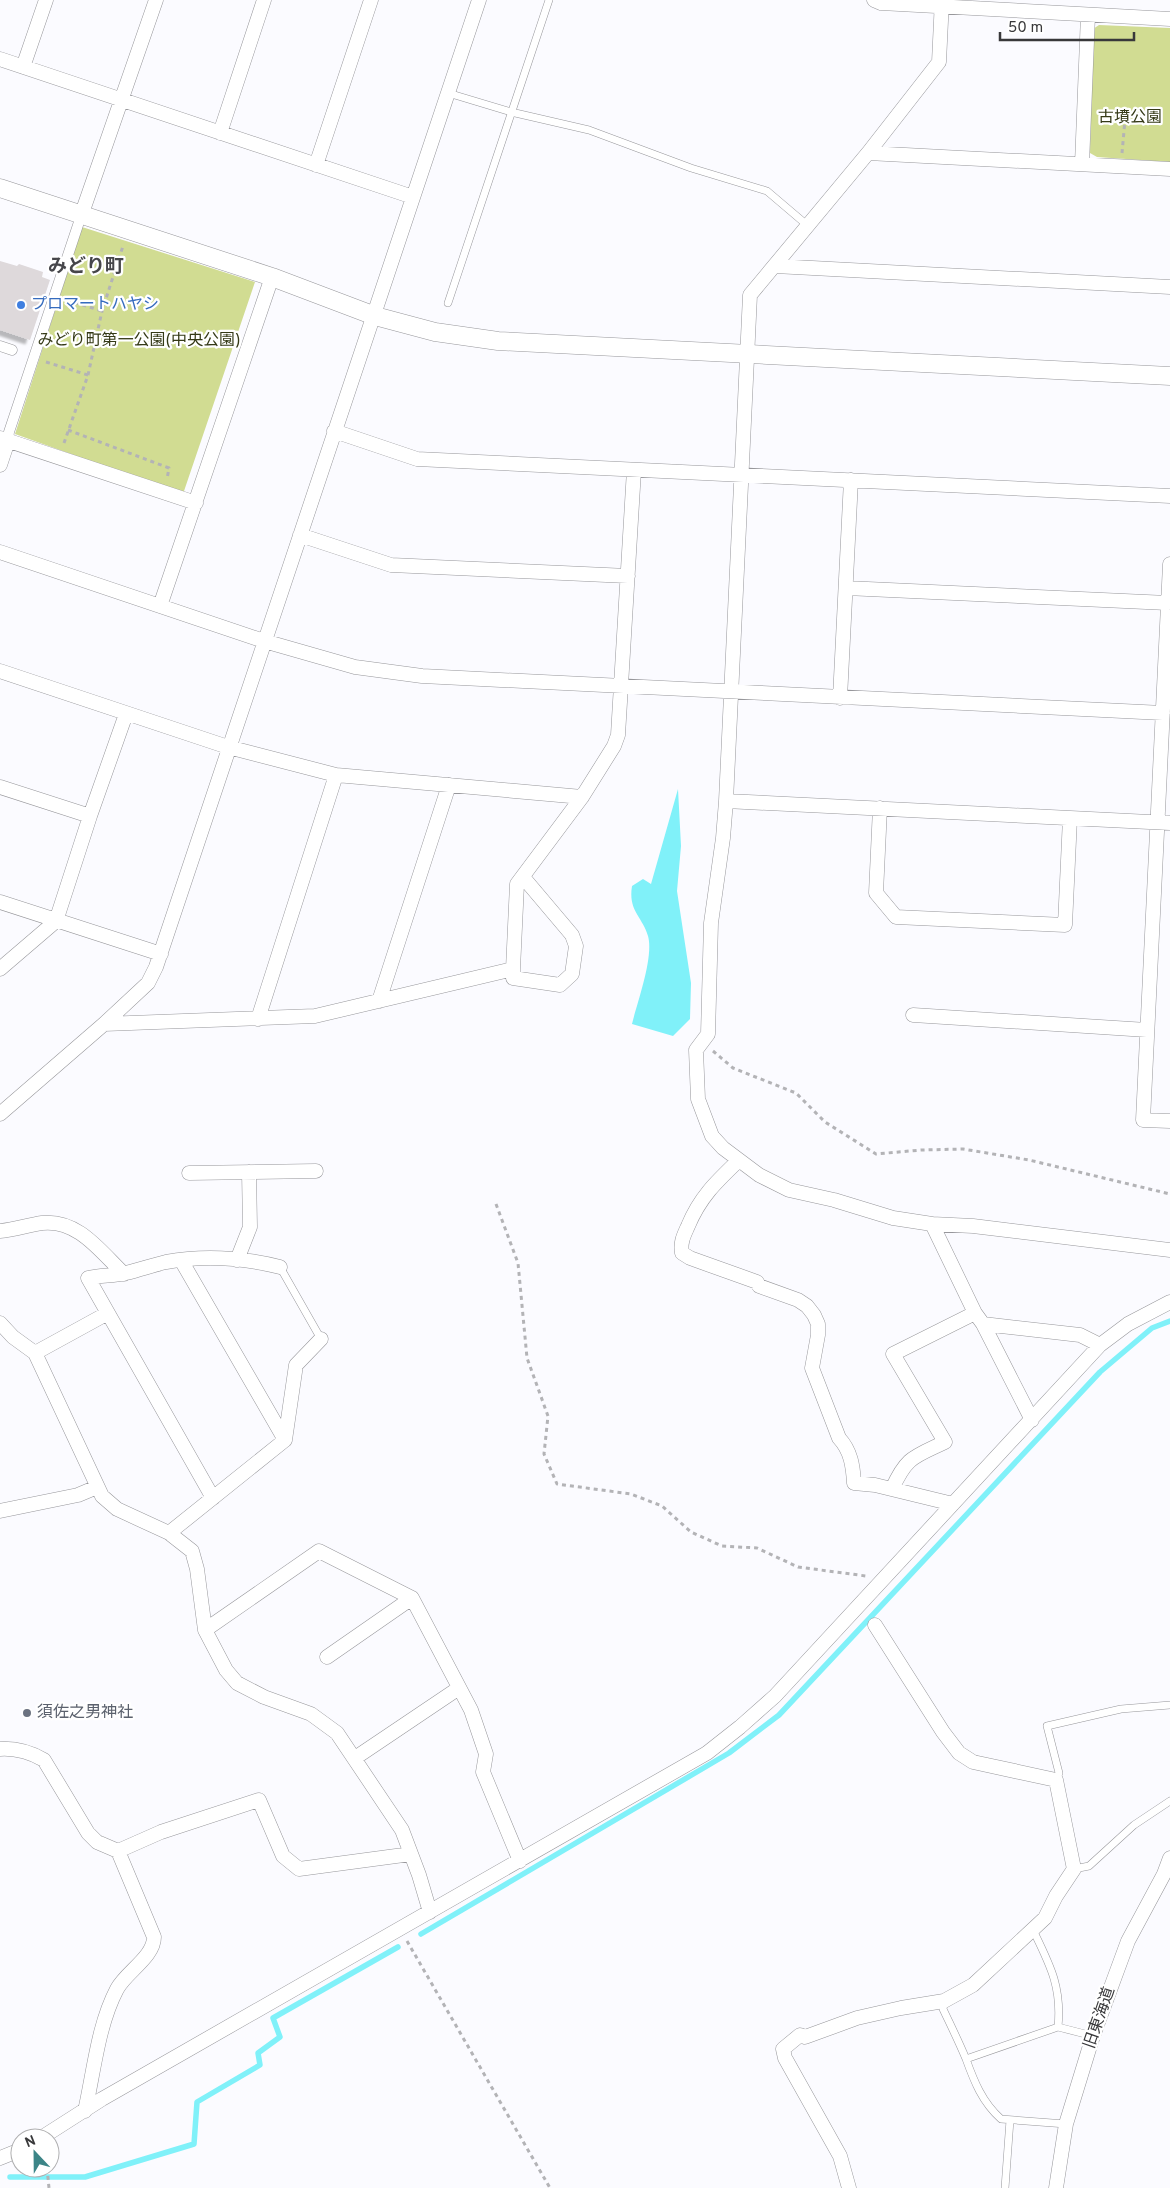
<svg xmlns="http://www.w3.org/2000/svg" width="1170" height="2188" viewBox="0 0 1170 2188" font-family="Overpass,'Noto Sans JP',sans-serif">
  <defs>
    <filter id="shadow"><feDropShadow dx="-4.5" dy="4.5" stdDeviation="1" flood-color="#0004"/></filter>
  </defs>
  <rect width="100%" height="100%" fill="#fbfbff"/>
  <!-- green -->
  <path fill="#d1dc92" d="M1099,25L1170,28V162L1097,157L1090,153L1093,29Z
    M82,227L255,282L183,494L15,434Z"/>
  <!-- water -->
  <path fill="#80f1f9" d="M678,789L681,846L677,891L691,983L690,1019L673,1036L632,1024C637,1003 654,957 648,936C642,916 628,911 632,886L643,879L651,884Z"/>
  <g fill="none" stroke-linecap="round" stroke-linejoin="round">
    <!-- stream -->
    <path stroke="#80f1f9" stroke-width="5.5" d="M421,1934L729,1753L779,1715L1100,1372L1152,1328L1170,1321
      M10,2177H85L194,2144L197,2102L260,2065L258,2053L280,2037L273,2018L398,1947"/>
  </g>
  <!-- building -->
  <path fill="#ded9db" filter="url(#shadow)" d="M0,261L17,266L19,264L43,272L42,277L50,280L30,340L0,330Z"/>
  <g fill="none" stroke-linecap="round" stroke-linejoin="round">
    <defs>
      <path id="service" d="M448,93L511,112L589,130L691,168L767,191L807,225
        M448,303L549,0
        M280,1267L321,1339
        M1056,1780L1059,1773L1047,1726L1121,1709L1170,1705
        M1074,1869L1089,1866L1134,1825L1170,1801
        M1033,1930C1050,1965 1062,1987 1058,2027L1093,2036
        M944,2001L943,2009C951,2026 959,2042 966,2059C974,2081 982,2102 1001,2119L1066,2124
        M966,2059L1058,2027
        M1005,2188L1010,2120"/>
      <path id="pedestrian" d="M0,346L12,350
        M8,441L9,432L81,216"/>
      <path id="minor" d="M874,0L881,3L1170,19
        M942,0L939,62L868,153L750,295L726,801L723,838L711,923L708,1034L696,1050L698,1099L712,1136L723,1148L759,1175L789,1190L834,1200L893,1218L932,1224L975,1313L983,1324L1032,1420
        M0,59L413,197
        M23,67L46,0
        M220,133L264,0
        M868,153L1170,169
        M1082,164L1088,15
        M316,165L371,0
        M81,216L156,0
        M775,266L1170,287
        M334,431L417,459L1170,496
        M0,438L196,503
        M0,465L8,441
        M300,535L391,565L628,576
        M0,552L264,641L355,667L422,676L1163,713
        M1170,564L1143,1120L1170,1121
        M846,588L1168,603
        M160,606L272,277
        M0,671L228,747L336,775L582,797
        M840,698L851,480
        M0,787L90,816L126,714
        M726,801L1170,823
        M880,808L876,893L896,917L1065,925L1070,818
        M0,902L161,954
        M0,969L56,921L90,816
        M513,969V978L560,985L572,974L576,946L572,935L523,877
        M379,1001L449,785
        M913,1015L1147,1030
        M258,1019L336,775
        M104,1024L315,1016L513,969L517,884L582,797L614,746L618,735L634,470
        M0,1114L104,1024L148,983L156,967L479,0
        M739,1160C716,1182 700,1197 688,1226C684,1235 680,1242 682,1253L690,1258L757,1282L759,1286L798,1300L807,1306L814,1315L818,1324V1335L812,1368L839,1438C851,1451 853,1466 854,1483L875,1485L953,1504
        M189,1173L316,1171
        M932,1224L973,1226L1170,1250
        M0,1231C14,1230 28,1225 42,1223C78,1219 100,1251 124,1274
        M181,1260L285,1440
        M237,1260L250,1227L249,1172
        M0,1323L13,1337L35,1353L102,1496L117,1509L169,1533L192,1551L197,1569L205,1630L226,1670L237,1683L264,1697L311,1714L337,1733L402,1830L419,1875L430,1912
        M983,1324L1080,1335L1100,1345
        M35,1353L108,1313
        M892,1489C907,1456 914,1457 945,1442L893,1354L975,1313
        M213,1498L88,1278C101,1275 114,1276 126,1273C139,1270 153,1265 166,1262C204,1255 244,1258 280,1267
        M0,1511L78,1495L97,1487
        M169,1533L285,1440L296,1365L321,1339
        M205,1630L319,1551L412,1598L471,1710L486,1754L483,1772L520,1861
        M327,1657L412,1598
        M0,1749C16,1748 30,1752 44,1760L88,1833L97,1842L118,1851L154,1937C154,1957 126,1972 117,1989C98,2025 94,2071 85,2111
        M355,1758L459,1688
        M118,1851L161,1832L259,1800L283,1856L299,1869L411,1854
        M41,2138L102,2099L707,1753L740,1727L775,1696L1100,1345L1128,1324L1170,1302
        M0,2158L20,2150
        M849,2188L840,2156L785,2058L783,2049L800,2035L805,2037L857,2018L901,2008L944,2001L973,1985L1045,1918L1056,1896L1074,1869L1056,1780L973,1762L959,1753L943,1732L875,1625
        M1056,2188L1066,2124L1093,2036L1128,1941L1164,1874L1170,1858"/>
      <path id="tertiary" d="M0,188L272,277L375,316L435,332L498,341L1170,376"/>
    </defs>
    <!-- service casing -->
    <use href="#service" stroke="#97979b" stroke-width="8"/>
    <!-- pedestrian casing -->
    <use href="#pedestrian" stroke="#97979b" stroke-width="11"/>
    <!-- minor casing -->
    <use href="#minor" stroke="#97979b" stroke-width="15"/>
    <!-- tertiary casing -->
    <use href="#tertiary" stroke="#97979b" stroke-width="19"/>
    <!-- path -->
    <path stroke="#b3b3b6" stroke-width="3" stroke-dasharray="4 4" stroke-linecap="butt" d="M1122,153L1126,109
      M67,300L102,311
      M46,362L88,375
      M68,430L169,468L167,479
      M64,443L88,375L102,311L123,246
      M713,1051L733,1068L796,1093L825,1122L876,1154L921,1150L963,1149L1029,1160L1170,1194
      M496,1204L518,1263L527,1358L548,1416L544,1454L557,1484L631,1494L662,1506L691,1532L722,1546L757,1548L798,1567L866,1576
      M407,1941L550,2188
      M47,2168L49,2188"/>
    <!-- service -->
    <use href="#service" stroke="#fff" stroke-width="7"/>
    <!-- pedestrian -->
    <use href="#pedestrian" stroke="#fff" stroke-width="10"/>
    <!-- minor -->
    <use href="#minor" stroke="#fff" stroke-width="14"/>
    <!-- tertiary -->
    <use href="#tertiary" stroke="#fff" stroke-width="18"/>
  </g>
  <!-- markers -->
  <circle fill="#3f7fe0" stroke="#fff" stroke-width="2" cx="21" cy="305" r="5"/>
  <circle fill="#6b7280" stroke="#fff" stroke-width="2" cx="27" cy="1713" r="5"/>
  <g text-anchor="middle" dominant-baseline="central" stroke-width="4.5" stroke-linejoin="round" paint-order="stroke">
    <!-- park labels -->
    <g font-size="16" fill="#353a17" stroke="#fff">
      <text x="1130" y="118">古墳公園</text>
      <text x="139" y="341">みどり町第一公園(中央公園)</text>
    </g>
    <!-- shop labels -->
    <g font-size="16" fill="#366cbe" stroke="#fff" text-anchor="start">
      <text x="31" y="305">プロマートハヤシ</text>
    </g>
    <!-- worship labels -->
    <g font-size="16" fill="#5b616d" stroke="#fff" text-anchor="start">
      <text x="37" y="1713">須佐之男神社</text>
    </g>
    <!-- street labels -->
    <g font-size="16" fill="#38383a" stroke="#fff">
      <text transform="translate(1100 2018) rotate(-71)">旧東海道</text>
    </g>
    <!-- quarter labels -->
    <g font-size="19" font-weight="bold" fill="#46464a" stroke="#fff">
      <text x="86" y="267">みどり町</text>
    </g>
  </g>
  <!-- north arrow -->
  <g transform="translate(35 2153) rotate(338)"><circle r="24" fill="#ffffff" stroke="#afafb0"/>
  <path d="M0-4L9 19L0 12L-9 19Z" fill="#3c8587"/>
  <text y="-8" font-size="14" font-weight="bold" text-anchor="middle" fill="#38383a">N</text>
  </g>
  <!-- scale -->
  <path d="M1000 32v8h134v-8" fill="none" stroke="#38383a" stroke-width="2.5"/>
  <text x="1008" y="32" font-size="15" fill="#38383a" stroke="#ffffff" stroke-width="4" paint-order="stroke">50 m</text>
</svg>
